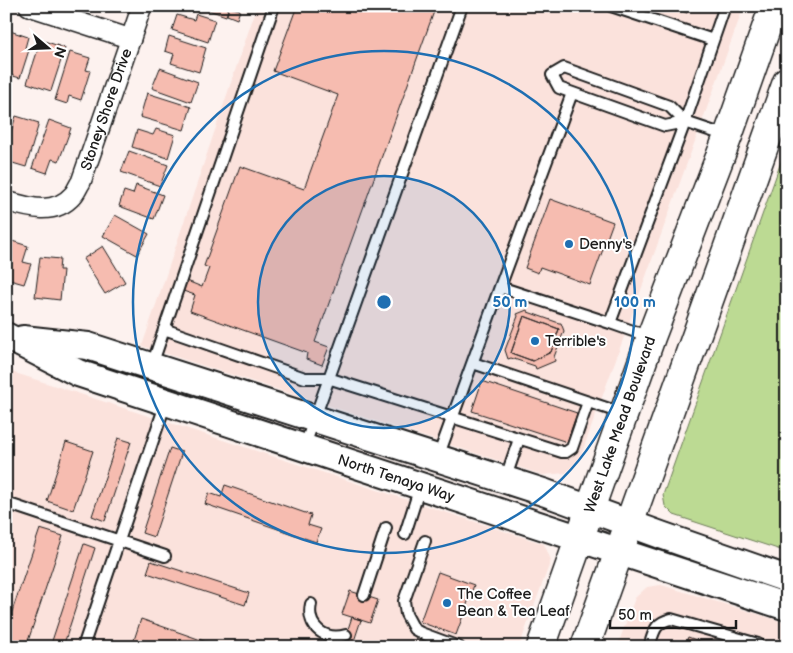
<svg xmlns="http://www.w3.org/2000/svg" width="793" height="653" viewBox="0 0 793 653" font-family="'Balsamiq Sans',sans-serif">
  <rect width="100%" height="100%" fill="#fdf2ef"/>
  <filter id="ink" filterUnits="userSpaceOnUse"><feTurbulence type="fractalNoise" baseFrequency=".02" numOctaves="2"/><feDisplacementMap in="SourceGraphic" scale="10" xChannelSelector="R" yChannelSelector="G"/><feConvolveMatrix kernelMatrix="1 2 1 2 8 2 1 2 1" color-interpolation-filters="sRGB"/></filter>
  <g filter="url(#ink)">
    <!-- built -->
    <path fill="#fbe2dc" d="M257,6H744L580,458L566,473L543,475L142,346Z
      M6,370L544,544L551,560L519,647H6Z
      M661,585L787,623V647H617L635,598L647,587Z"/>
    <!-- green -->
    <path fill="#bcda93" stroke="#6c7b58" d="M787,145V552L674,515L665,506L663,495Z"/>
    <!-- building -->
    <path fill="#f6bcb0" stroke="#1c1c1c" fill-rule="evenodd" d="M197,6H229L226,16Z
      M297,6H436L315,342L329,347L322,365L306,359L307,353L190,311L195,295L183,291L187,281L202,287L209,268L204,266L240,166L304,189L338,95L273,71Z
      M669,6H689L687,13Z
      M229,7L240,10L237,19L227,15Z
      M196,14L215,20L208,42L172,30L177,15L194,20Z
      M10,31L28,37L25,48L29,50L20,78L10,75L8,81L6,80V41Z
      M169,36L206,48L199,72L171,63L174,54L165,51Z
      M41,40L65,48L51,91L27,83Z
      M70,52L90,58L86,70L90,71L81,100L69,96L67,104L55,100Z
      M160,68L198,82L191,102L152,88Z
      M147,93L191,107L184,130L140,117Z
      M16,116L39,123L26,167L6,161V147Z
      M49,120L71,128L59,161L52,159L47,173L32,168Z
      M156,129L175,135L168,158L132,147L137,130L153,135Z
      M129,151L168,165L160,186L121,172Z
      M136,185L163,195L154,219L119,206L124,191L133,194Z
      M550,199L613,222L590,285L540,267L538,273L525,268Z
      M115,215L149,234L137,255L103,236Z
      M12,241L28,246L23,262L31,264L24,284L6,279V259Z
      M103,246L125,282L105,294L83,259Z
      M40,257L60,259L59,270H63L60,300L35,297Z
      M527,310L528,312L559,323H561L564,331L554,357L555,361L536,369L535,366L511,358L508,359L505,350L518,316L517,314ZM524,316L559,329L551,352L533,361L511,353Z
      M524,316L559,329L551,352L533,361L511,353Z
      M482,381L577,413L567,442L472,411Z
      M118,438L131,442L105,521L92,516Z
      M66,442L93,451L73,510L47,501Z
      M170,448L182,452L154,537L142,533Z
      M225,485L311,515L308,525L321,529L316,542L205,504L209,493L221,497Z
      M40,529L63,536L26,647H6V629Z
      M84,544L95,548L63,647H50Z
      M151,561L249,593L245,605L147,573Z
      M438,572L474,585L456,635L420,622Z
      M350,591L378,600L370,623L342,614Z
      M352,617L361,620L352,647H342Z
      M141,619L221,647H143L133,643Z
      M688,637L715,647H684Z"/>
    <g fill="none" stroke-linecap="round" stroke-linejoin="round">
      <defs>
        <path id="service" d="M611,6L713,40
          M685,122L665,126L559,88L552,75L564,68L669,106L685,122L727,136
          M500,287L572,93
          M164,329L305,378H328L562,452H566L572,448L588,402
          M650,337L610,323L685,122L725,6
          M473,363L624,414
          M152,365L274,6
          M304,448L462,6
          M438,457L500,287L610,323
          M505,480L519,439
          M6,503L165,556
          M405,534L420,487
          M425,541L404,601L406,614L414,629L421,633L459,647
          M364,595L386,528
          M311,604C306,627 325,641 346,635
          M83,647L166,402
          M649,647C654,632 654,623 671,619L758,644L757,647"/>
        <g id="minor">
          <path d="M29,6L131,39"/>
          <path id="s1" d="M6,201C29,208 55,216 73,195C76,192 78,186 81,182L142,6"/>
        </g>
        <g id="secondary">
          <path id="s2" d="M6,336L78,373L787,607"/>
          <path d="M23,339L88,346L546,493L661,535L787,579"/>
        </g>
        <g id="primary">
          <path id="s3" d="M541,647L651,337L728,136L774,6"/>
          <path d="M585,647L787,82"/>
        </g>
      </defs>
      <!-- service casing -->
      <use href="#service" stroke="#1c1c1c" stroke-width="14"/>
      <!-- minor casing -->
      <use href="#minor" stroke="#1c1c1c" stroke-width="22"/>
      <!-- secondary casing -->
      <use href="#secondary" stroke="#1c1c1c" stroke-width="30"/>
      <!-- primary casing -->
      <use href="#primary" stroke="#1c1c1c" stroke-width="31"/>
      <!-- service -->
      <use href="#service" stroke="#fff" stroke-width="10"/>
      <!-- minor -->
      <use href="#minor" stroke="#fff" stroke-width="19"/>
      <!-- secondary -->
      <use href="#secondary" stroke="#fff" stroke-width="26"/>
      <!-- primary -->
      <use href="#primary" stroke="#fff" stroke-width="28"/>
    </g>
  </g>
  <!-- distance rings -->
  <circle cx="384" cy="302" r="126" fill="#1f6fb2" fill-opacity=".12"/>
  <g fill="none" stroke="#1f6fb2" stroke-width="2.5">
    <circle cx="384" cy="302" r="126"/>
    <circle cx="384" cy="302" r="251"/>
  </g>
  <!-- markers -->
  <g fill="#1f6fb2" stroke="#fff" stroke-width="2">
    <circle cx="569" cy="244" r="5"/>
    <circle cx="535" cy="341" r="5"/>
    <circle cx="447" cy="603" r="5"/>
  </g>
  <g text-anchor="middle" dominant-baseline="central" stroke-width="4" stroke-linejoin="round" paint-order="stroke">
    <!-- street labels -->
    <g font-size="15" fill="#1c1c1c" stroke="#fff">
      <text stroke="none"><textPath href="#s1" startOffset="164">Stoney Shore Drive</textPath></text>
      <text stroke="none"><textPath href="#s3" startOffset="236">West Lake Mead Boulevard</textPath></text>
      <text stroke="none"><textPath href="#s2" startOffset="416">North Tenaya Way</textPath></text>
    </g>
    <!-- poi labels -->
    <g font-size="15" fill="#1c1c1c" stroke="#fff" text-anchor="start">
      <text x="579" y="244">Denny's</text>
      <text x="545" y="341">Terrible's</text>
      <text x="457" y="594">The Coffee<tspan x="457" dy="17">Bean &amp; Tea Leaf</tspan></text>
    </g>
  </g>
  <circle cx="384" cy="302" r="8" fill="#1f6fb2" stroke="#fff" stroke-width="2.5"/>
  <g font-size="15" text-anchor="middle" font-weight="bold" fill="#1f6fb2" stroke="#fff" stroke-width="4" stroke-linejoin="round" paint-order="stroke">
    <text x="510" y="307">50 m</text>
    <text x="635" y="307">100 m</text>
  </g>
  <!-- margin -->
  <rect width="793" height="653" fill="none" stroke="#fff" stroke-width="25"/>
  <rect x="12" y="12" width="768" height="628" fill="none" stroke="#1c1c1c" stroke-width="2" filter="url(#ink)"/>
  <!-- north arrow -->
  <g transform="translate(48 48) rotate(109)" stroke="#ffffff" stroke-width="4" paint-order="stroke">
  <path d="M0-4L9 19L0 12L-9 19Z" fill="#1c1c1c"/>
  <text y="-8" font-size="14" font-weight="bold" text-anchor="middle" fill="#1c1c1c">N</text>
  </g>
  <!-- scale -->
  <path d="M610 620v8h126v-8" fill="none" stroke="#1c1c1c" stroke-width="2.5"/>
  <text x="618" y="620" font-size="15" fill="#1c1c1c" stroke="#ffffff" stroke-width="4" paint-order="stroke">50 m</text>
</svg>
